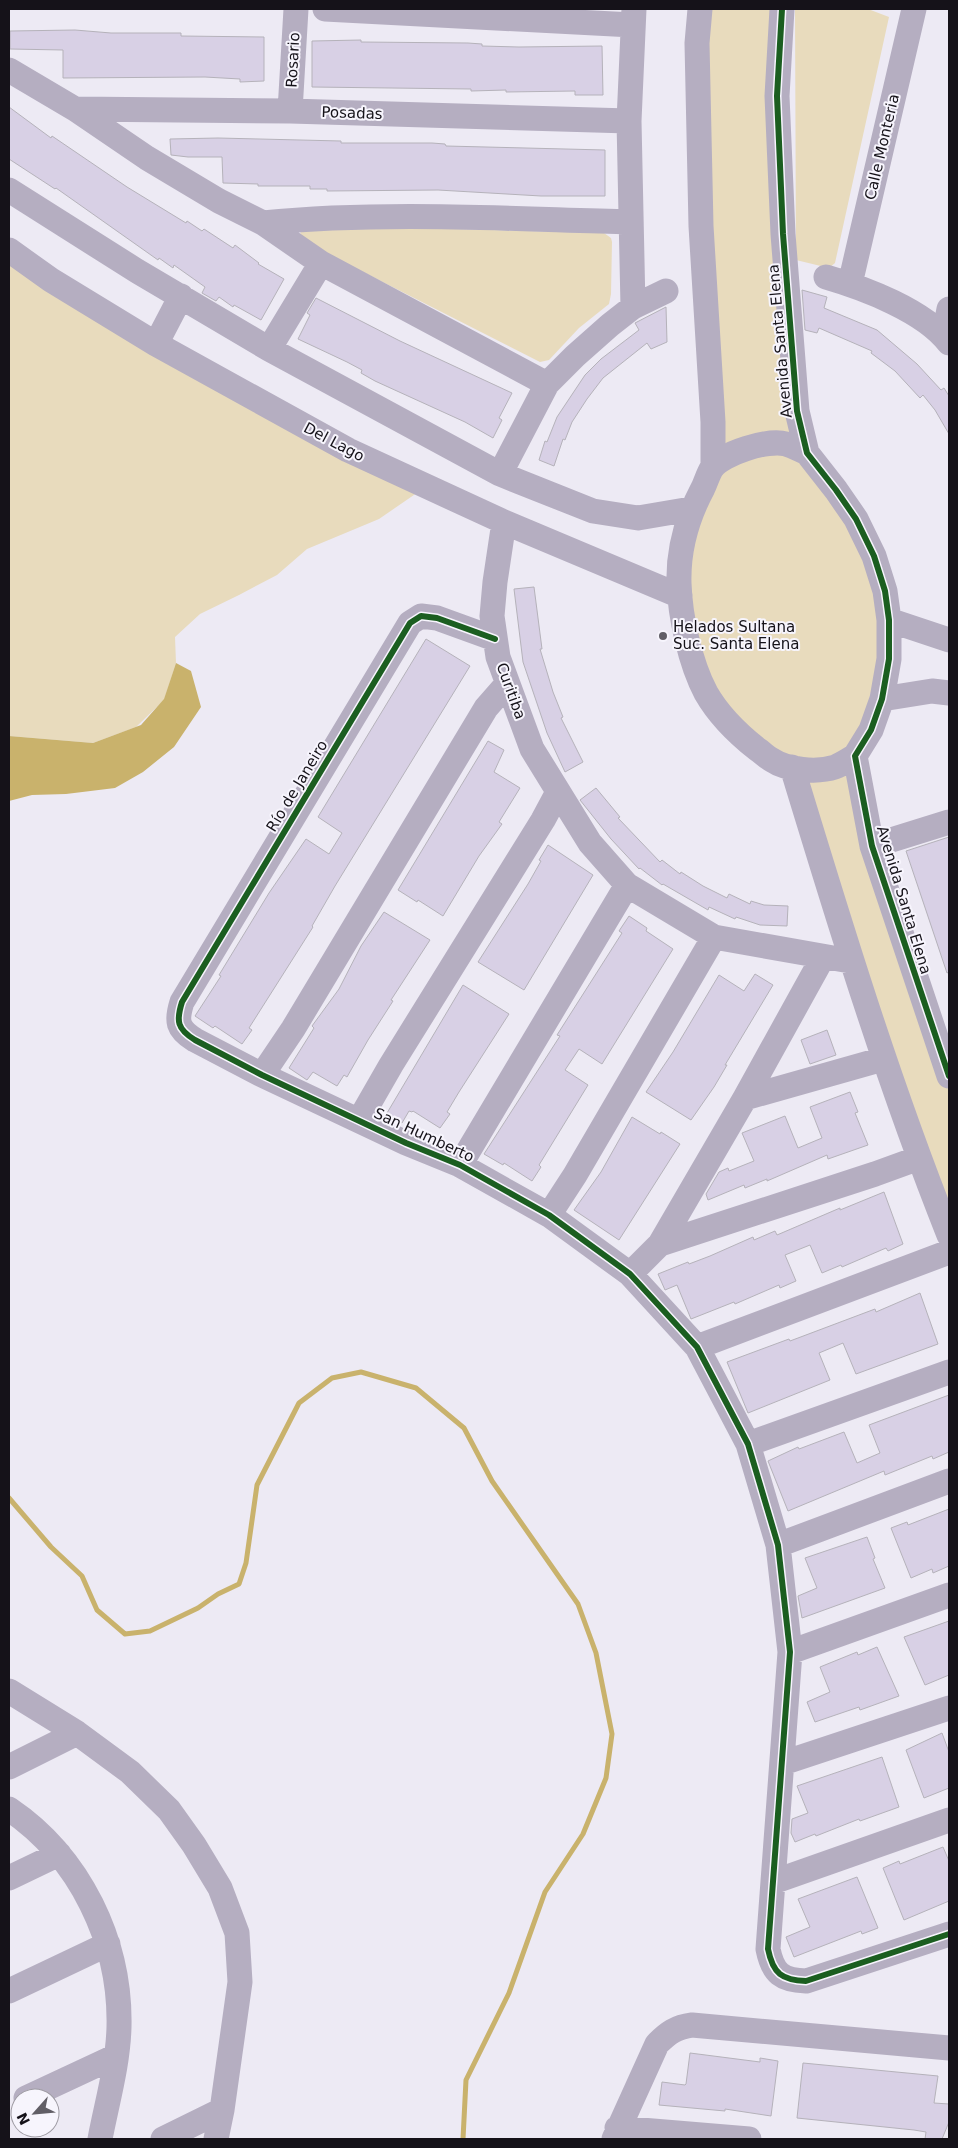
<svg xmlns="http://www.w3.org/2000/svg" width="958" height="2148" viewBox="0 0 958 2148" font-family="'DejaVu Sans',sans-serif">
  <rect width="100%" height="100%" fill="#edeaf4"/>
  <!-- green -->
  <path fill="#e8dbbd" d="M700,9H782L797,411L836,490L889,620L855,756L949,1076V1235L792,768L727,721L680,596L703,487Z
    M795,9H868L889,17L835,263L829,268L796,260Z
    M310,225L604,233L611,238L612,242L611,294L609,304L579,328L549,360L540,362L306,243L300,233Z
    M9,250L427,486L379,519L307,549L277,575L239,595L200,614L175,637L176,663L164,700L136,727L93,743L9,736Z"/>
  <!-- water -->
  <path fill="#c9b26c" d="M176,663L191,671L201,707L174,747L143,772L115,788L66,794L32,795L9,801V736L93,743L141,725L164,699Z"/>
  <g fill="none" stroke-linecap="round" stroke-linejoin="round">
    <!-- stream -->
    <path stroke="#c9b26c" stroke-width="5" d="M9,1498L51,1547L82,1576L97,1610L125,1634L150,1631L198,1608L218,1594L239,1584L246,1563L257,1485L299,1403L332,1378L361,1372L416,1388L464,1428L492,1481L578,1604L596,1653L612,1734L606,1778L583,1834L545,1892L509,1993L466,2080L463,2139"/>
  </g>
  <!-- building -->
  <path fill="#d8d0e5" stroke="#b5b2ba" d="M75,30L111,33H181V36L264,37V81L240,82V79L205,77L63,78V50L10,49V31Z
    M361,40V42L468,43L482,44V46L519,47L602,46L603,95H575V91L506,92V90L471,91V89L312,87V41Z
    M9,107L51,138L52,136L127,187L186,223L187,221L202,231L204,229L233,248L235,245L259,263L258,264L284,279L261,320L234,305L233,307L219,297L216,301L202,293L205,287L174,265L173,268L159,258L158,260L56,188L55,189L9,159Z
    M218,138L341,141V143H432L445,144L446,146L605,150V196H541L438,190L327,191V189H310V186H258V184L223,183L222,157H188L171,155L170,139Z
    M802,290L827,297L824,308L877,330L917,364L941,390L944,388L949,396V434L935,410L923,395L920,398L895,371L871,353L872,351L819,328L817,333L805,330Z
    M316,298L400,341L512,393L499,418L502,420L493,438L465,422L375,381L361,373L362,370L347,362L298,339L310,315L307,313Z
    M666,307L667,342L651,349L647,343L603,378L587,399L572,422L565,440L563,439L554,466L539,460L545,441L547,442L557,417L585,375L601,359L639,330L635,323Z
    M534,587L542,649H540L553,692L563,717L561,718L583,762L565,772L547,733L523,662L514,589Z
    M426,639L470,666L335,886L312,926L313,927L249,1028L252,1030L242,1044L215,1026L213,1028L195,1016L221,976L219,975L269,893L306,839L329,854L342,833L318,817Z
    M488,741L504,750L494,772L520,788L499,822L502,824L479,856L443,916L418,900L417,902L398,890Z
    M596,788L620,817L618,818L660,862L662,860L680,874L681,872L703,886L727,898L729,894L750,904L751,901L764,905L788,906L787,926L760,925L736,917L735,919L709,907L708,910L663,884L662,885L640,868L639,869L611,839L580,800Z
    M949,837V972L947,973L906,851Z
    M548,845L593,875L524,990L478,962L528,884L541,861L539,860Z
    M384,912L430,940L391,1000L393,1001L368,1040L347,1077L344,1075L337,1086L313,1072L307,1080L289,1068L314,1028L312,1026L339,989L361,946Z
    M629,916L647,928L646,931L673,949L602,1064L579,1049L565,1070L588,1085L539,1165L541,1167L532,1181L504,1163L503,1165L484,1154L560,1036L557,1035L622,933L619,931Z
    M755,974L773,985L725,1065H727L714,1087L691,1120L646,1092L673,1052L719,975L744,991Z
    M463,985L509,1014L459,1092L447,1112L450,1114L440,1128L413,1111L412,1112L409,1111L402,1123L387,1113Z
    M827,1030L836,1055L810,1064L801,1040Z
    M850,1092L858,1112L855,1113L868,1145L828,1159L827,1155L767,1181V1179L745,1188L744,1185L708,1200L706,1194L719,1172L728,1168L729,1171L754,1161L742,1133L785,1116L798,1148L822,1138L810,1107Z
    M632,1117L660,1134L661,1132L680,1144L619,1240L574,1210L601,1172Z
    M884,1192L903,1244L888,1251L886,1248L842,1267L841,1265L822,1273L810,1245L785,1255L796,1281L780,1288L779,1285L735,1304L734,1302L691,1319L677,1285L665,1290L658,1274L688,1262L689,1264L710,1256L753,1237L754,1240L775,1231L777,1235L840,1208V1210Z
    M920,1293L938,1344L856,1374L843,1343L819,1353L830,1380L748,1413L727,1362L789,1339L790,1341L875,1309L876,1312Z
    M949,1395V1452L933,1459L932,1456L885,1475L884,1471L788,1511L768,1461L798,1447L799,1449L844,1432L857,1463L880,1453L869,1425Z
    M949,1509V1566L933,1573L932,1569L911,1578L891,1528L907,1522L908,1525Z
    M867,1537L875,1558L873,1559L885,1588L802,1618L798,1596L817,1588L805,1558Z
    M949,1621V1675L925,1685L904,1637Z
    M877,1647L899,1696L860,1710L859,1707L815,1722L807,1702L830,1692L820,1667L857,1652L858,1655Z
    M942,1733L949,1752V1788L924,1798L906,1750Z
    M882,1757L899,1807L860,1821L859,1819L816,1836L815,1834L795,1842L791,1833L792,1819L808,1813L797,1786Z
    M943,1847L949,1861V1901L904,1920L883,1868L899,1861L900,1864Z
    M857,1877L878,1928L862,1934L861,1931L794,1957L786,1937L810,1927L798,1899Z
    M690,2053L760,2062V2058L778,2061L771,2116L725,2109V2111L659,2105L662,2082L685,2085L686,2084Z
    M803,2063L938,2076L934,2103L949,2104V2122L942,2139H925L926,2132L914,2130L797,2118Z"/>
  <g fill="none" stroke-linecap="round" stroke-linejoin="round">
    <!-- minor -->
    <path stroke="#b5aec1" stroke-width="25" d="M325,9L633,25
      M700,9L697,43L701,226L713,422V466
      M782,9L777,96L783,234L797,411L807,453L836,490L856,519L874,556L885,591L889,620V659L882,699L871,730L855,756L872,846L949,1076
      M9,70L75,109L147,158L219,201L263,223L321,263L547,384
      M75,109L290,111L629,121
      M290,111L296,9
      M9,190L137,271L269,349L500,474L593,511L638,518L691,509
      M263,223C385,211 508,219 630,222
      M9,250L51,280L156,344L348,450L504,522L680,596
      M826,277C864,288 925,311 949,343
      M850,284L914,9
      M633,307L629,121L634,9
      M944,335L949,309
      M156,344L181,296
      M269,349L321,263
      M807,453C800,450 793,446 786,444C768,439 723,453 712,468C708,474 706,482 703,488C687,518 678,548 679,583C680,616 690,663 706,693C718,714 738,734 757,749C762,752 766,757 772,760C787,770 817,773 835,767C841,765 848,760 855,756
      M500,474L547,384L575,356L610,325L633,307L666,291
      M504,522L495,582L492,616L498,657L532,749L590,843L627,885L714,937L850,961
      M889,620L949,640
      M495,639L437,618L421,616L410,623L182,1002C176,1021 177,1029 195,1040L262,1075L406,1143L460,1165L549,1215L630,1274L697,1347L748,1444L778,1545L790,1652L768,1949C773,1974 782,1980 806,1981L949,1934
      M882,699L932,691L949,693
      M792,767C840,925 888,1082 949,1235
      M872,846L949,822
      M262,1075L293,1029L486,708L507,684
      M745,1098L883,1059
      M360,1119L391,1065L543,820L558,792
      M460,1165L627,885
      M549,1215L575,1175L714,937
      M660,1244L745,1098L823,957
      M630,1274L660,1244L875,1174L919,1158
      M697,1347L949,1252
      M748,1444L949,1372
      M778,1545L949,1481
      M790,1652L949,1595
      M9,1691L77,1733L130,1772L169,1810L194,1845L220,1888L237,1933L240,1982L222,2110L216,2139
      M783,1763L949,1708
      M9,1767L77,1733
      M9,1809C80,1857 121,1942 119,2027C118,2065 107,2102 100,2139
      M9,1878L59,1854
      M773,1882L949,1820
      M9,1991L108,1944
      M26,2098L116,2056
      M617,2128L749,2139
      M163,2139L222,2110
      M614,2139L657,2044C668,2033 676,2027 692,2025L949,2048"/>
    <defs>
      <path id="cycleway" d="M782,9L777,96L783,234L797,411L807,453L836,490L856,519L874,556L885,591L889,620V659L882,699L871,730L855,756L872,846L949,1076
        M495,639L437,618L421,616L410,623L182,1002C176,1021 177,1029 195,1040L262,1075L406,1143L460,1165L549,1215L630,1274L697,1347L748,1444L778,1545L790,1652L768,1949C773,1974 782,1980 806,1981L949,1934"/>
    </defs>
    <!-- cycleway casing -->
    <use href="#cycleway" stroke="#f7f5fd" stroke-width="9"/>
    <!-- cycleway -->
    <use href="#cycleway" stroke="#1b5e20" stroke-width="6"/>
  </g>
  <!-- markers -->
  <circle fill="#615e66" stroke="#f7f5fd" stroke-width="2" cx="663" cy="636" r="5"/>
  <g text-anchor="middle" dominant-baseline="central" stroke-width="4" stroke-linejoin="round" paint-order="stroke">
    <!-- street labels -->
    <g font-size="15" fill="#151219" stroke="#f7f5fd">
      <text transform="translate(293 60) rotate(-87)">Rosario</text>
      <text transform="translate(352 113) rotate(2)">Posadas</text>
      <text transform="translate(882 147) rotate(-77)">Calle Monteria</text>
      <text transform="translate(780 341) rotate(-95)">Avenida Santa Elena</text>
      <text transform="translate(334 442) rotate(28)">Del Lago</text>
      <text transform="translate(511 691) rotate(70)">Curitiba</text>
      <text transform="translate(297 786) rotate(-59)">Río de Janeiro</text>
      <text transform="translate(904 900) rotate(73)">Avenida Santa Elena</text>
      <text transform="translate(424 1135) rotate(25)">San Humberto</text>
    </g>
    <!-- poi labels -->
    <g font-size="15" fill="#151219" stroke="#f7f5fd" text-anchor="start">
      <text x="673" y="627">Helados Sultana<tspan x="673" dy="17">Suc. Santa Elena</tspan></text>
    </g>
  </g>
  <!-- border -->
  <rect width="958" height="2148" fill="none" stroke="#151219" stroke-width="20"/>
  <!-- north arrow -->
  <g transform="translate(35 2113) rotate(243)"><circle r="24" fill="#f7f5fd" stroke="#9d9aa2"/>
  <path d="M0-4L9 19L0 12L-9 19Z" fill="#615e66"/>
  <text y="-8" font-size="14" font-weight="bold" text-anchor="middle" fill="#151219">N</text>
  </g>
</svg>
